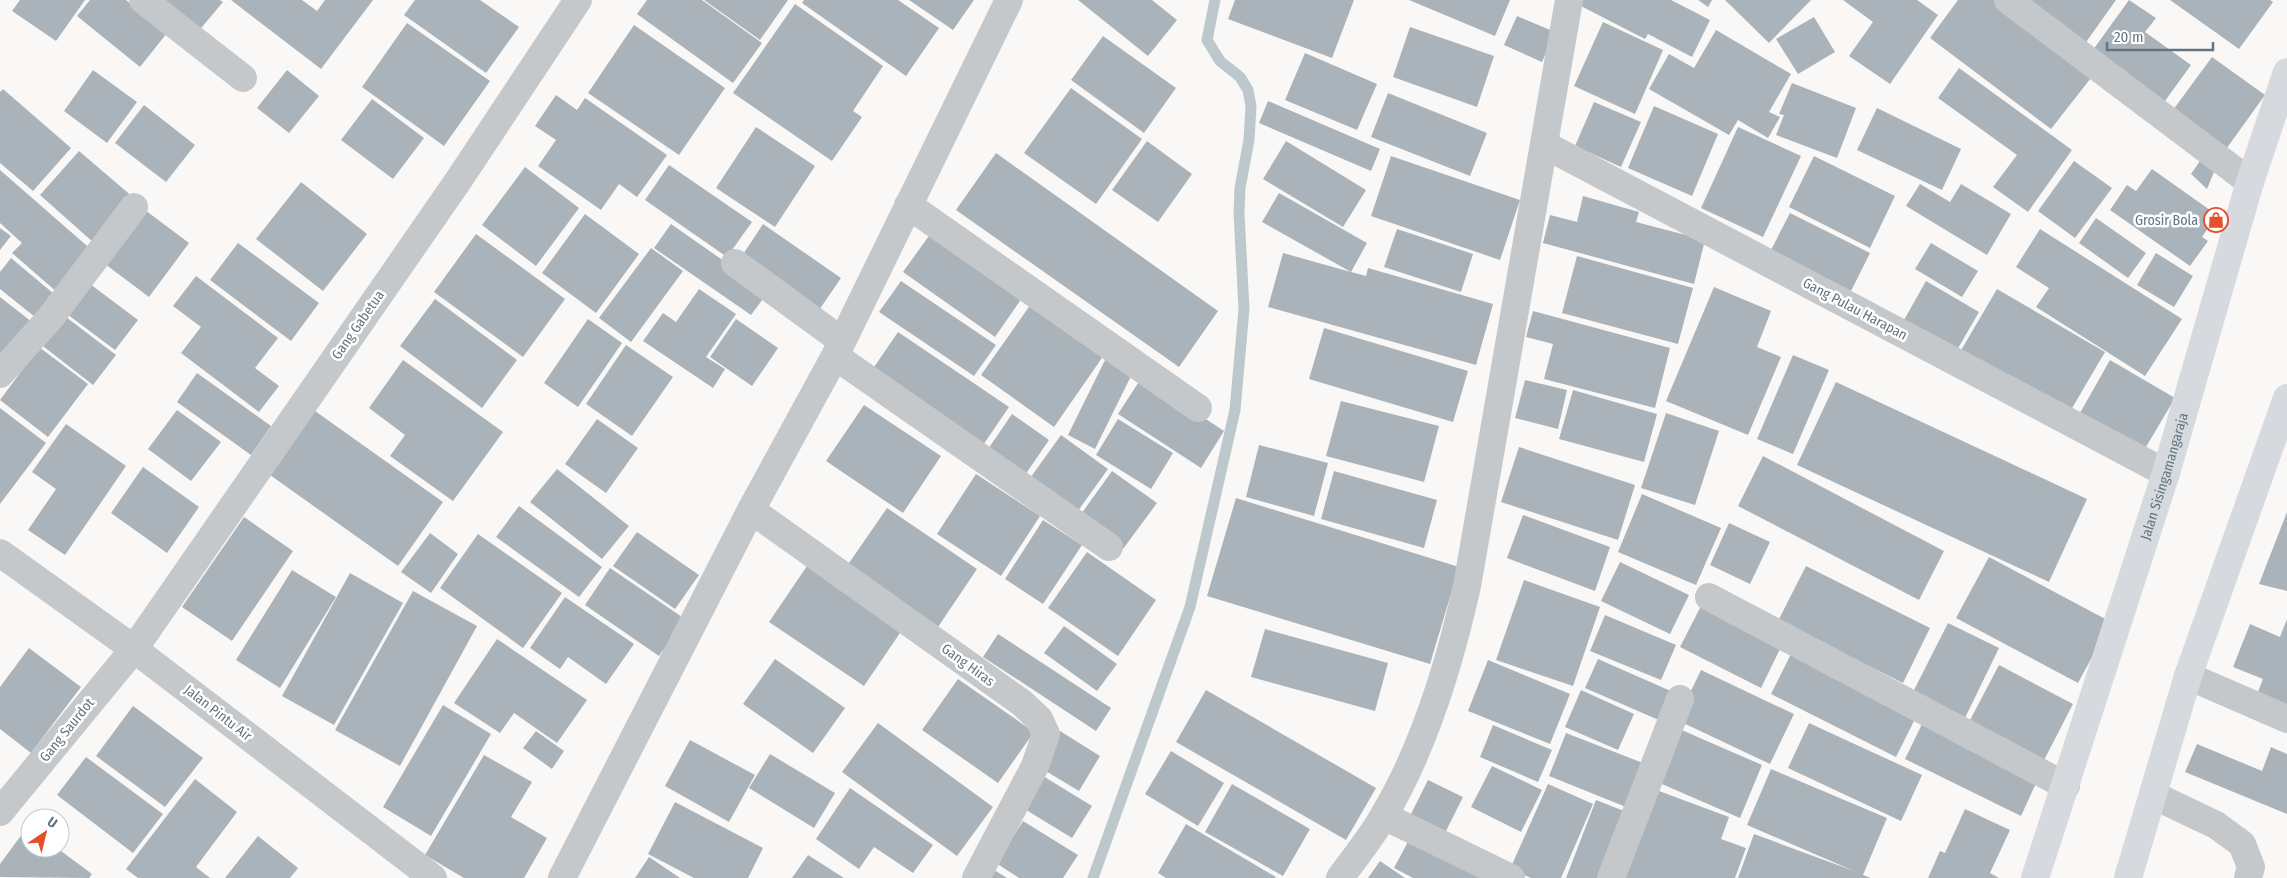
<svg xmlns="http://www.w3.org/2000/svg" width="2287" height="878" viewBox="0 0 2287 878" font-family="'Fira Sans Condensed',sans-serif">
  <rect width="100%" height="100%" fill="#f9f8f6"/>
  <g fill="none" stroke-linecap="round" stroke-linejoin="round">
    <!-- stream -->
    <path stroke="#bcc8cc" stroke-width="11" d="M1093,878L1190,607L1235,410L1244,309L1239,213L1240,188L1249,140L1251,106L1248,90L1240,77L1220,61L1207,40L1215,0"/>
  </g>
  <!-- building -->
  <path fill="#aab3b9" d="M20,0H85L56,41L12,11Z
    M90,0H126L167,33L140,67L77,16Z
    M156,0H220L223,2L197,33Z
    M231,0H302L317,11L325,0H373L321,69Z
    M415,0H480L519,27L486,73L404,15Z
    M647,0H702L762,43L733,83L637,14Z
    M704,0H788L760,40Z
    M804,0H898L939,28L906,76L802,3Z
    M909,0H974L953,30Z
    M1078,0H1152L1177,20L1148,56Z
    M1235,0H1354L1332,58L1228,19Z
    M1409,0H1510L1495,36Z
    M1576,0H1671L1710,20L1692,57L1648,34L1645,39L1575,3Z
    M1698,0H1712L1708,7Z
    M1725,0H1811L1769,43Z
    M1843,0H1917L1938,15L1890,84L1849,56L1873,22Z
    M1958,0H1996L2094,74L2051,129L1930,38Z
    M2020,0H2116L2084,45Z
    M2129,0L2156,18L2145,32L2191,65L2162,105L2090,54Z
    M2170,0H2270L2273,2L2239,49Z
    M795,4L883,66L853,111L862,117L832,161L733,93Z
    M1517,16L1555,32L1542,62L1504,45Z
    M1814,17L1835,52L1798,74L1776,39Z
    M1603,22L1663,50L1635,114L1574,86Z
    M407,23L490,81L444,146L362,87Z
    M634,25L725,88L679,155L588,93Z
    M1410,27L1494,56L1477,107L1393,77Z
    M1716,30L1791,74L1769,112L1780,117L1768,138L1738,120L1729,135L1649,89L1669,54L1694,68Z
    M1103,36L1176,88L1144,133L1071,80Z
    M1305,53L1377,84L1357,130L1285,100Z
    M2212,57L2265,95L2224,152L2170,114Z
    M1959,68L2072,150L2028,212L1993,187L2017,155L1938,98Z
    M93,70L137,102L107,143L64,111Z
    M287,70L319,96L289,133L257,108Z
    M1792,83L1856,108L1837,158L1776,135L1784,115L1779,114Z
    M1071,88L1142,139L1096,204L1024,153Z
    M3,89L71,148L33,191L0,163V92Z
    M1388,93L1487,133L1470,176L1371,137Z
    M556,95L577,110L585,98L667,155L637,197L619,184L601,210L538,166L556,140L535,126Z
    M372,99L424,138L393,179L341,140Z
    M1268,101L1380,149L1371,171L1259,123Z
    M1594,102L1641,122L1621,167L1575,146Z
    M144,105L195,145L166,182L115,143Z
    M1654,106L1718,134L1692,196L1628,168Z
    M1877,108L1961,149L1942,190L1857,150Z
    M756,127L815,166L775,227L716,188Z
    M1738,127L1801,156L1763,237L1701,208Z
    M1147,141L1192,174L1158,222L1112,190Z
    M1286,141L1366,190L1343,227L1263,179Z
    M79,151L134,198L94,243L40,195Z
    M996,153L1218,311L1179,367L956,210Z
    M2204,155L2216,167L2207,189L2191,174Z
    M1391,156L1520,200L1500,260L1371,216Z
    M1814,156L1895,196L1870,248L1789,207Z
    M2074,161L2112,188L2075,238L2038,211Z
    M669,165L752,222L727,257L645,200Z
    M525,167L579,208L536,266L482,225Z
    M2152,169L2217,215L2202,237L2208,241L2190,266L2110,210L2127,185L2136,191Z
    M0,170L94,252L58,293L12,253L22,243L0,223Z
    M301,182L367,234L323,291L256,239Z
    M1920,184L1950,202L1961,184L2011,214L1987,255L1906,206Z
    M1279,193L1367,243L1351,272L1366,276L1368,268L1493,304L1476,365L1268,307L1283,253L1351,272L1262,222Z
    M1583,196L1639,212L1636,222L1705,240L1694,284L1543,243L1550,215L1577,222Z
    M145,210L189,243L149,297L105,264Z
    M1790,213L1870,253L1851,291L1771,250Z
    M585,214L639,254L596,313L542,273Z
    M2096,218L2146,253L2128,278L2079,243Z
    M671,224L768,292L751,315L654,248Z
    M763,224L841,278L815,316L738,262Z
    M0,228L11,236L0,250Z
    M1397,229L1473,254L1461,292L1384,267Z
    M2040,229L2182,319L2145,376L2036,307L2049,288L2016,267Z
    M931,233L1022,298L995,337L903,272Z
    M476,234L565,299L523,357L434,292Z
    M238,243L319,303L291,341L210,280Z
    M1931,243L1978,271L1962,297L1915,269Z
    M651,248L683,271L631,342L599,318Z
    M2156,253L2193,276L2174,307L2137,285Z
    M1577,256L1693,288L1678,344L1562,313Z
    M11,258L54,294L35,317L0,289V272Z
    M196,276L278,338L255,368L279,386L259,412L181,353L201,327L173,306Z
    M86,281L138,320L115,350L63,311Z
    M901,281L996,345L974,376L879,312Z
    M1926,281L1979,312L1957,350L1904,320Z
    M1714,287L1771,311L1757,347L1781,357L1748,435L1666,401Z
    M699,289L736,314L706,357L725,369L713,388L643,341L663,313L676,322Z
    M1997,289L2105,352L2068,415L1960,352Z
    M0,297L32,322L0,360Z
    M435,299L517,360L482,408L400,346Z
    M1031,304L1104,355L1054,427L981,375Z
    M1533,311L1670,348L1655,408L1544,379L1553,344L1526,337Z
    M62,314L116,355L93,385L39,343Z
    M588,319L622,343L578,407L544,383Z
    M736,319L778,348L752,386L710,357Z
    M1324,328L1468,371L1453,422L1309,379Z
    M898,332L1009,407L981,448L870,373Z
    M626,345L673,377L632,436L586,404Z
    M39,347L88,384L48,437L0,400Z
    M1793,355L1829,370L1793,454L1757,439Z
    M1106,358L1133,372L1095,449L1068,435Z
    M403,360L503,432L453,501L390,456L405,435L369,408Z
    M2110,360L2175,398L2140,457L2076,420Z
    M197,373L271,426L251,455L177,402Z
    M1142,377L1224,431L1201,468L1118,414Z
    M1525,380L1567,390L1558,429L1515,418Z
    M1836,382L2087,499L2049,582L1797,465Z
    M1573,390L1657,414L1644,462L1559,439Z
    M1341,401L1439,426L1424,482L1326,456Z
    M864,405L941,456L903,513L826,461Z
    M0,408L46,443L0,504Z
    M177,410L221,442L191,481L148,449Z
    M315,411L443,502L398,566L270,475Z
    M1666,413L1719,431L1695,505L1641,488Z
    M1012,414L1049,440L1023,478L986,452Z
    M597,419L638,448L606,493L565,464Z
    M1118,419L1173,453L1151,489L1096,455Z
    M66,424L126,466L65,555L28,530L56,489L32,472Z
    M1061,435L1108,469L1075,515L1028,481Z
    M1259,445L1328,463L1314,516L1246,497Z
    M1519,447L1635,485L1618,540L1501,502Z
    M1763,456L1944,551L1919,600L1738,506Z
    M143,467L199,507L167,553L111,513Z
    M557,469L629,526L602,559L530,502Z
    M1112,471L1157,503L1123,549L1079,517Z
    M1334,471L1437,500L1424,548L1321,519Z
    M976,474L1040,516L1001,576L937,534Z
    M1642,494L1721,528L1696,585L1618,552Z
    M1236,498L1459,567L1430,664L1207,596Z
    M519,506L602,567L579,597L496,537Z
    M887,508L977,569L938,627L847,566Z
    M2287,512V591L2259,584Z
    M1523,515L1610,547L1595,591L1507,558Z
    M244,517L293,551L232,641L182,607Z
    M1043,520L1082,545L1043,604L1005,579Z
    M1729,523L1770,542L1750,584L1710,565Z
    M637,532L699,575L675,609L613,566Z
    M430,533L458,554L431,593L401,572Z
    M478,534L562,593L523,648L440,588Z
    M1087,552L1156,600L1118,656L1048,608Z
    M1989,557L2111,622L2078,683L1956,618Z
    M1620,562L1689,595L1670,634L1601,601Z
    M807,566L902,630L864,686L769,622Z
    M1806,566L1930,628L1903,683L1778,621Z
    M610,568L685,619L659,656L585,605Z
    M292,570L336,597L280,688L236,660Z
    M350,573L403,603L334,725L282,696Z
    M1524,580L1600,607L1573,686L1496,660Z
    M413,591L477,626L400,766L335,730Z
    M565,597L634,644L606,684L568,657L560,669L530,648Z
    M1702,604L1782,645L1761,688L1680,647Z
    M1605,615L1676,645L1661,680L1590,651Z
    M2287,619V710L2256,697L2263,679L2233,667L2250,624L2280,637Z
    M1948,623L1999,648L1964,720L1912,694Z
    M1064,626L1117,664L1097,691L1044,653Z
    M1265,629L1388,663L1375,711L1251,677Z
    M998,634L1111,708L1096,731L983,657Z
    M497,639L587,700L557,743L514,713L500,733L454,703Z
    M29,648L81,687L31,753L0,729V687Z
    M1793,650L1918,713L1896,757L1771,694Z
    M775,659L845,708L813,753L743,704Z
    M1598,659L1673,692L1661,721L1585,688Z
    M1488,660L1570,694L1550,744L1468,711Z
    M1999,665L2073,704L2042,764L1968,724Z
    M1701,670L1794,714L1770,764L1677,720Z
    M958,679L1034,732L998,783L922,730Z
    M1206,690L1376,788L1346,840L1176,742Z
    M1581,690L1634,714L1618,750L1565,727Z
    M443,705L491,734L431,836L383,807Z
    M133,706L203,758L165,807L96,756Z
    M878,723L993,807L957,856L842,772Z
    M1809,723L1922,775L1901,821L1788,768Z
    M1922,724L2037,781L2021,816L1905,759Z
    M1493,725L1552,750L1538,782L1480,757Z
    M1677,728L1762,765L1740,818L1655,781Z
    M536,731L564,751L552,769L523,748Z
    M1060,731L1100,756L1079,791L1039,767Z
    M1566,733L1648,765L1631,809L1549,776Z
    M690,740L755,775L729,822L665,786Z
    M2197,744L2262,771L2271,747L2287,754V814L2185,772Z
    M1171,751L1224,783L1198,826L1145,794Z
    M770,754L835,793L814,828L749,788Z
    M484,755L532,782L511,817L547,838L524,878H464L425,855Z
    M86,757L163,814L133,853L57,795Z
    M1492,766L1542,790L1521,832L1471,807Z
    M1771,769L1887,818L1863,875L1871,878H1738L1754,834L1854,871L1747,825Z
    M1043,776L1092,806L1072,838L1023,808Z
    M195,779L237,812L196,867L210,878H138L126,869Z
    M1428,780L1463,797L1445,833L1410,816Z
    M1232,784L1310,829L1283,876L1205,832Z
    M1548,784L1593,804L1561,878H1531L1510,869Z
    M850,788L933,845L913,873L874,847L859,869L816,839Z
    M1651,788L1729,817L1721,839L1746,848L1735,878H1618Z
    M1596,800L1629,813L1605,878H1566Z
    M675,802L763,848L748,878H694L648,854Z
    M1965,809L2010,830L1990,873L1999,878H1928L1940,851L1945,853Z
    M1023,821L1078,855L1063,878H1019L996,863Z
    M1186,824L1276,877L1275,878H1166L1158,873Z
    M28,826L30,828V848H57L92,874L89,878L0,877V864Z
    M258,836L298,868L290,878H225Z
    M1411,836L1490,878H1413L1394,868Z
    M808,855L844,878H792Z
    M649,857L680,878H635Z
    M1380,861L1405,878H1368Z
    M994,870L1007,878H989Z"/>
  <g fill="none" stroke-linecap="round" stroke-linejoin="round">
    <!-- minor -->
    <path stroke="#c4c8cb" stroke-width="28" d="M143,0L243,78
      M2008,0L2250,182
      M1545,145L2166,473
      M908,205L1198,408
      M735,263L842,341
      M835,356L1109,547
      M0,374L51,317L134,207
      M751,510L1022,703L1039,719L1046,734L1035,766L976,878
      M0,553L134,649L433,878
      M1709,597L2066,786
      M2188,676L2287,719
      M2153,795L2216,825L2242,844L2251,867L2248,878
      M0,812L134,649L458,181L578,0
      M1384,816L1511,878
      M562,878L751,510L835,356L1009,0
      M1340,878C1355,857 1372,837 1384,815C1424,748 1450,662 1467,586L1569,0
      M1611,878L1680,699"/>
    <!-- major -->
    <g stroke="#d6dade" stroke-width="28">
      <path id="s1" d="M2035,878L2166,473L2250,182L2287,72"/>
      <path d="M2128,878L2188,676L2287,398"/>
    </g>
  </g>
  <!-- icons -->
  <defs>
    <symbol id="shop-ring" viewBox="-11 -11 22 22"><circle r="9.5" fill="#fff" stroke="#e4502b" stroke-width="1.5"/><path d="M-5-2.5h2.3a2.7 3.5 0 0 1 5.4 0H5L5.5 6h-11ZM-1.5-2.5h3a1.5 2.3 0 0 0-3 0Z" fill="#e4502b"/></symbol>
  </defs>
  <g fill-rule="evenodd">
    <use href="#shop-ring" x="2202" y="206" width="28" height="28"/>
  </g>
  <g text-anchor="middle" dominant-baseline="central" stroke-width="5" stroke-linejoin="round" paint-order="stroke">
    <!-- poi labels -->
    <g font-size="14" fill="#637581" stroke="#fff" text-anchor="end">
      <text x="2198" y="220">Grosir Bola</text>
    </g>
    <!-- street labels -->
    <g font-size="14" fill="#637581" stroke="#fff">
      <text transform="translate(1855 309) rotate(28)">Gang Pulau Harapan</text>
      <text transform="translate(358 325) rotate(-55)">Gang Gabetua</text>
      <text stroke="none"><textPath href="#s1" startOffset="422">Jalan Sisingamangaraja</textPath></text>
      <text transform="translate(968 665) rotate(36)">Gang Hiras</text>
      <text transform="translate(218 713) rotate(38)">Jalan Pintu Air</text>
      <text transform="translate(67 730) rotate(-51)">Gang Saurdot</text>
    </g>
  </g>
  <!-- north arrow -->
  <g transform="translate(45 833) rotate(35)"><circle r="24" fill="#ffffff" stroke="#c1c8cd"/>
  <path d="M0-4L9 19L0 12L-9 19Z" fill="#e4502b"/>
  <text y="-8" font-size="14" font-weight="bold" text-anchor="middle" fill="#637581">U</text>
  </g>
  <!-- scale -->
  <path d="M2107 42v8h106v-8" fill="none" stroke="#637581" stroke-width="2.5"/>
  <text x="2114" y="42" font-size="15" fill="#637581" stroke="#ffffff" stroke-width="4" paint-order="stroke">20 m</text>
</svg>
